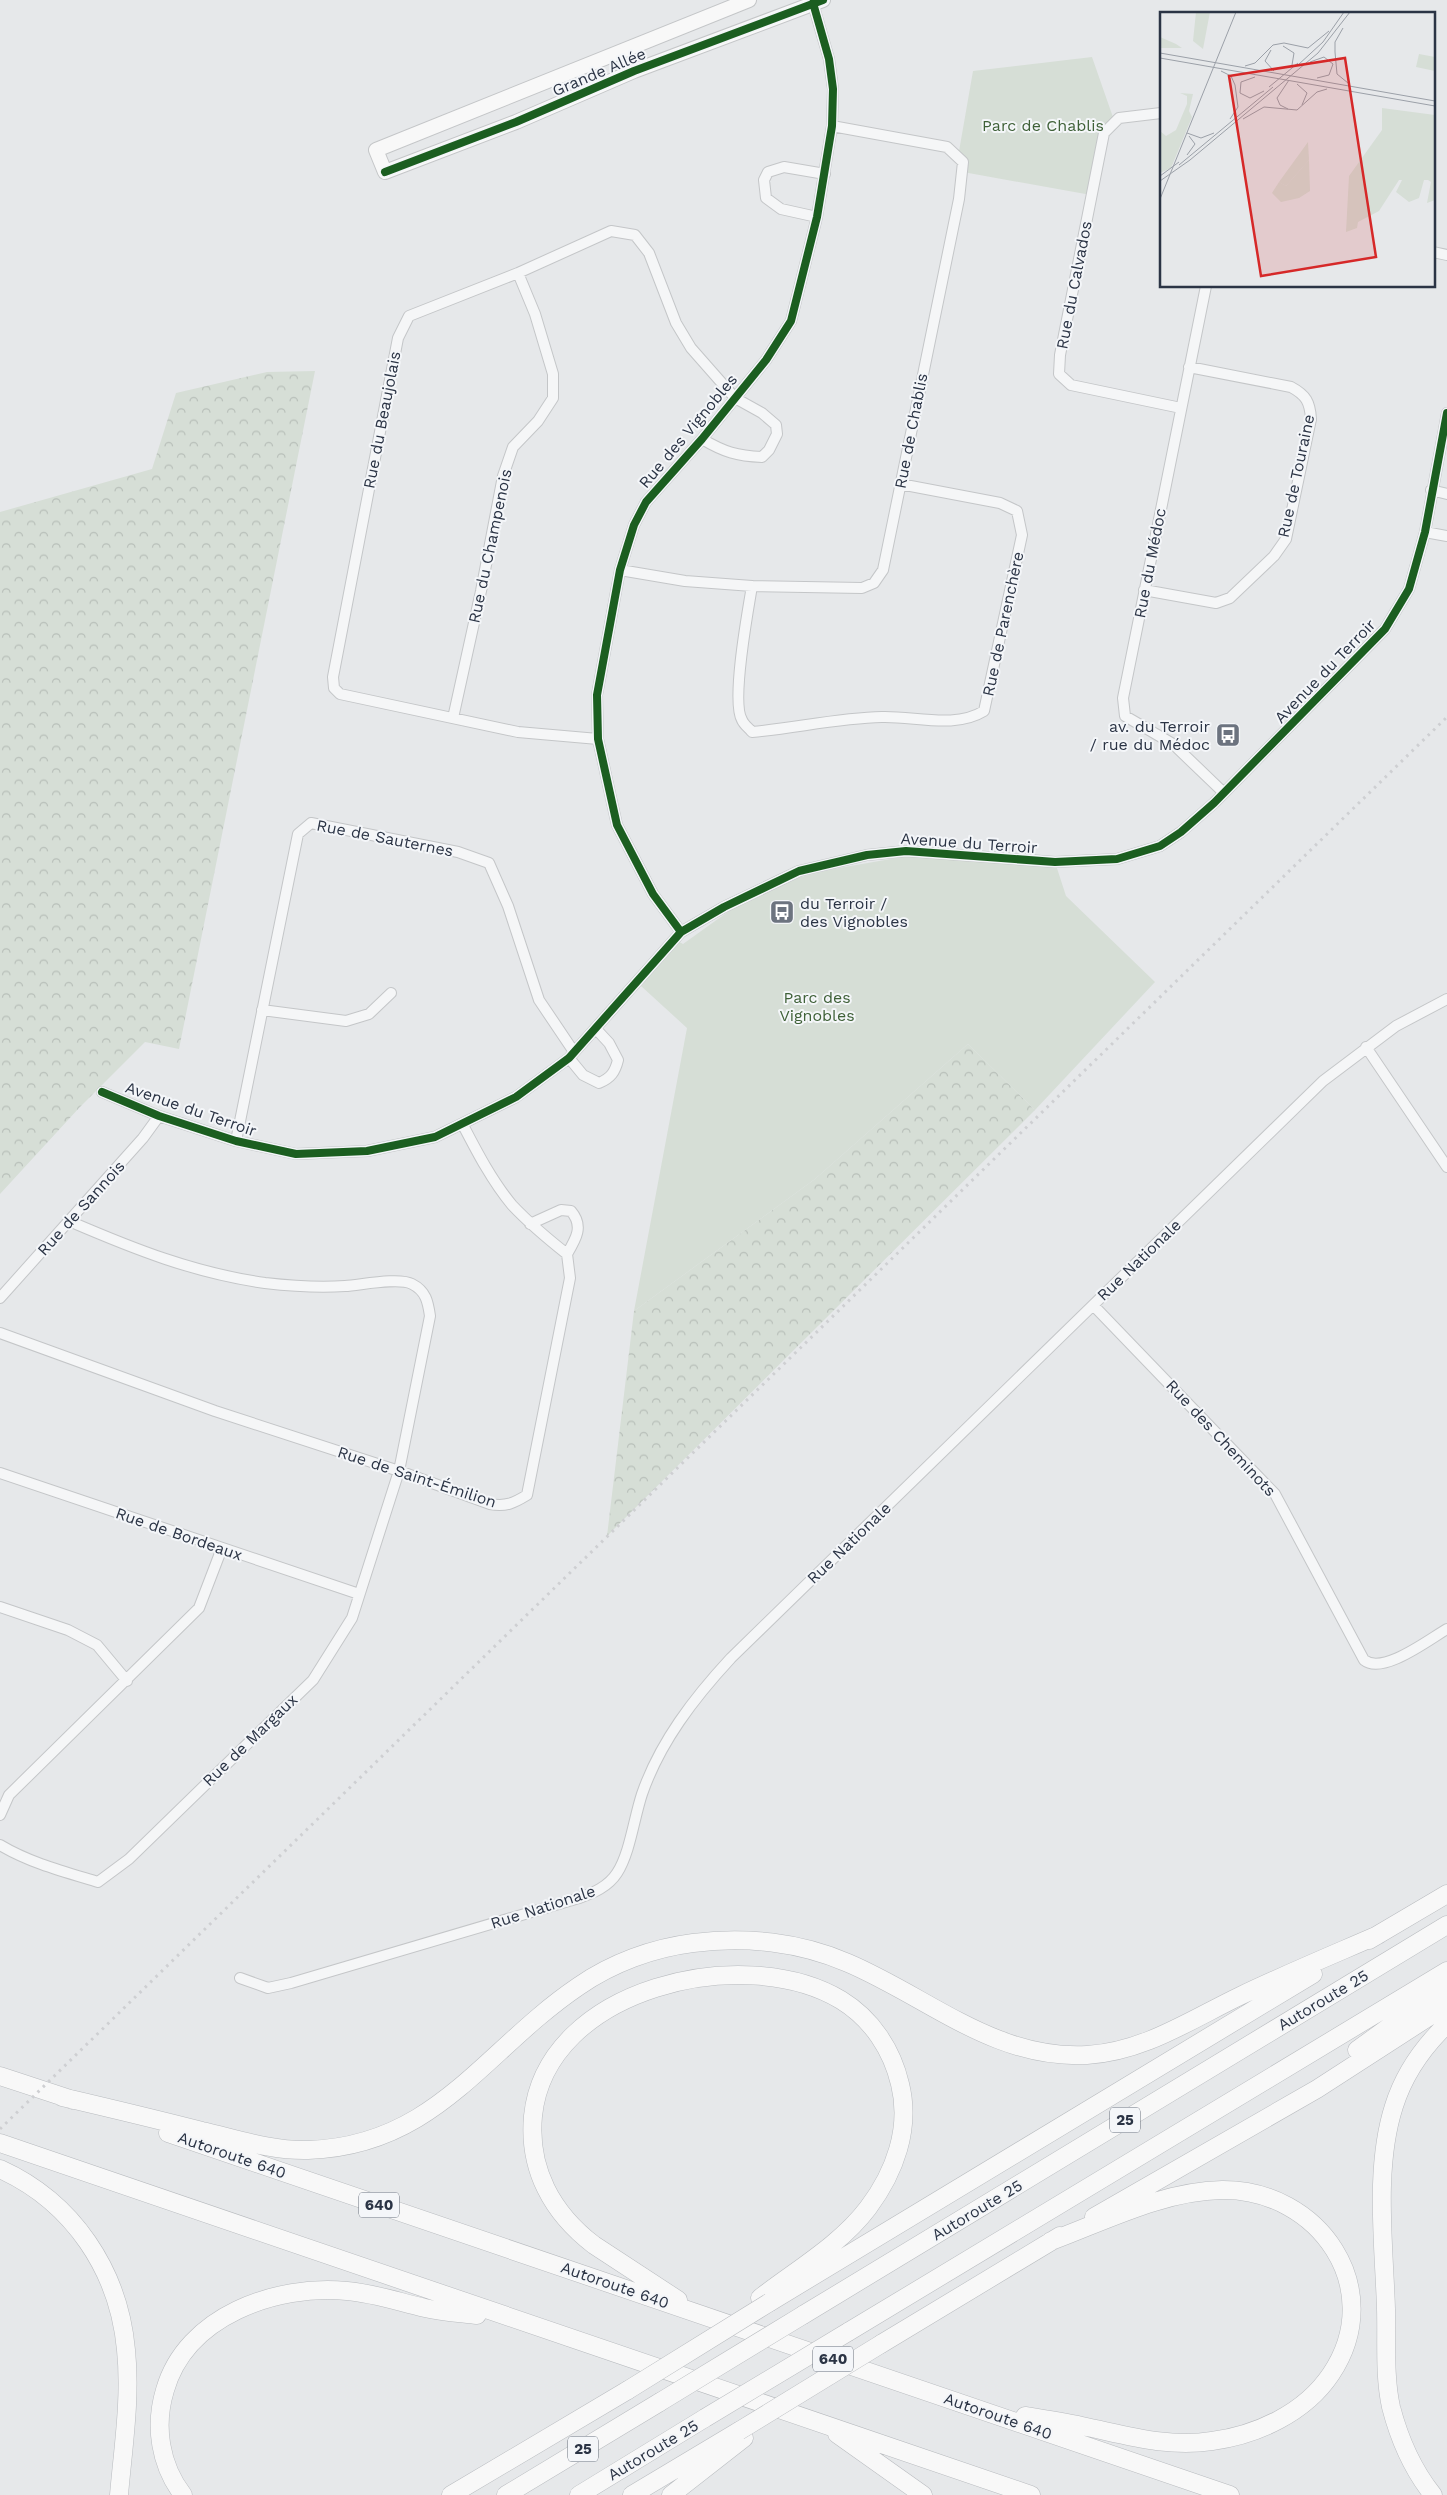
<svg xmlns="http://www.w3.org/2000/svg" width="1447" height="2495" viewBox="0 0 1447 2495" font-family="'Work Sans',sans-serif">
  <defs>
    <pattern id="forest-crowns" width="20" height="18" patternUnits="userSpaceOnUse" patternTransform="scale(1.25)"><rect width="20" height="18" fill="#d6ded6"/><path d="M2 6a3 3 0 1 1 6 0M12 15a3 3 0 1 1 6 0" fill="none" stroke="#b8bfb9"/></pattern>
  </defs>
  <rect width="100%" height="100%" fill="#e6e8ea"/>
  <!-- forest -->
  <path fill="url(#forest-crowns)" d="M315,371L179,1049L145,1042L79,1108L0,1194V512L152,469L176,393L267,372Z
    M968,1044L1035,1110L607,1536L634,1311L815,1179Z"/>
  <!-- park -->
  <path fill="#d6ded6" d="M1092,57L1115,123L1104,133L1091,195L963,172L958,157L973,71Z
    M908,856L1055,862L1066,896L1155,982L1035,1110L968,1044L815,1179L634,1311L687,1028L641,986L676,940L683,944L764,886L833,869Z"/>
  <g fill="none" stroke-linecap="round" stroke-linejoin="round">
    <defs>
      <path id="street" d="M1161,113L1119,118L1104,133L1060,355L1059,374L1071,385L1181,408
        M817,217L781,209L766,198L764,180L768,172L784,167L825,174
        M1433,252L1447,255
        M1206,286L1123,698L1125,716L1173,744L1224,793
        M1431,490L1447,494
        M1425,532L1447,536
        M620,570L685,581L752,586L862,588L874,583L883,570L959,199L963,162L947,147L832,126
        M752,586C748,610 731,702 742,720C744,725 749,728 752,732C796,728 838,718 882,717C915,716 955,729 984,711L1022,535L1017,511L1000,503L900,484
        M1144,590L1216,603L1230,598L1274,556L1286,539L1311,419C1310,402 1306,395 1291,387L1189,367
        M453,718L481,591L503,476L513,447L538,421L553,398V374L535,314L518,273
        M598,739L518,732L340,694L334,688L333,677L398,338L409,316L518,273L611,231L635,235L649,253L676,323L691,348L735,398L762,413L776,425L777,434L769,450L762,457C737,456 724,452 702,439
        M681,932L653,894L617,825L598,739L597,695L620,570L634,525L646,502L702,439L766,360L791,321L817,217L832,126L833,89L829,59L812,0
        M262,1010L346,1021L369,1014L391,993
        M1366,1047L1447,1167
        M569,1058L583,1075L599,1083C611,1078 615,1072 618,1060L609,1043L596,1029
        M102,1092L159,1116L236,1141L296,1154L367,1151L435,1137L516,1097L569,1058L681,932L724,907L799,871L867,855L906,851L1055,862L1117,859L1160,846L1181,832L1214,803L1385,629L1409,589L1425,532L1447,413
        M236,1141L298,834L311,823L458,852L489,863L508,906L539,1000L574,1052
        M530,1224L561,1210L571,1211C584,1226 576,1239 567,1254
        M0,1298L143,1138L159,1116
        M1093,1305L1275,1494L1364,1660C1383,1675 1428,1640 1447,1629
        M0,1333L215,1411L399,1471L490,1504C506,1507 514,1503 527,1495L570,1278L567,1254C548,1239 529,1223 512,1205C492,1181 477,1152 463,1125
        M0,1473L359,1594
        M0,1607L68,1630L97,1645L127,1681
        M0,1815L9,1795L199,1608L222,1548
        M0,1845C30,1863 65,1872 98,1882L129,1859L313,1680L352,1618L399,1471L430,1316C428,1302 426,1291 412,1284C399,1277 361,1285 345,1286C318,1288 291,1286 265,1283C194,1273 134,1249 69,1221
        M240,1978L268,1988L291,1983L579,1898C593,1893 608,1887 617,1873C630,1853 634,1818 642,1794C660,1742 694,1698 731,1658L1323,1081L1396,1026L1447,999"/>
      <path id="secondary" d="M749,0L376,150L385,172L516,122L634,71L823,0"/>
      <path id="highway" d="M1369,1940L1447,1894
        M1357,2050L1447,1985
        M0,2076L73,2100
        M62,2097C109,2108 155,2119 202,2131C237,2139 272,2151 308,2150C436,2146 484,2050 579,1986C612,1963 653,1948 693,1943C745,1936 800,1942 848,1963C928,1997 995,2060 1087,2055C1143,2052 1190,2020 1240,1996C1286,1974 1332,1955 1378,1935
        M168,2133L1230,2495
        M0,2143L1031,2495
        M0,2169C73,2202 119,2271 126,2350C131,2398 123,2448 119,2495
        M1094,2217L1317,2089L1447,2005
        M678,2300L594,2245C552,2213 528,2169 533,2116C546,1987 745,1942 841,2000C872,2019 892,2050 900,2084C911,2128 895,2172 868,2208C840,2245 796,2270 760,2298
        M770,2302L1313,1974
        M803,2315L1447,1925
        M848,2332L1447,1971
        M881,2344L1060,2236
        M1025,2416C1044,2419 1063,2422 1082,2426C1126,2435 1167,2448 1212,2441C1257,2435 1305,2413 1331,2374C1388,2289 1319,2189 1222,2190C1163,2191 1105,2221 1051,2241
        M837,2434L923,2495
        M183,2495C160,2465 154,2426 165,2390C186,2316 276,2284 347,2291C373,2293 399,2302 425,2308C442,2312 460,2313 477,2315
        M451,2495L628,2390
        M506,2495L660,2402
        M579,2495L705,2418
        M632,2495L739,2431
        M671,2495L744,2438
        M1433,2495C1413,2470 1399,2438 1391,2407C1384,2375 1387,2341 1386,2309C1384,2244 1374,2168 1394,2106C1404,2074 1423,2047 1447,2024"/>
    </defs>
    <!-- street casing -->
    <use href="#street" stroke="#c4c6c8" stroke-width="12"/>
    <!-- secondary casing -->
    <use href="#secondary" stroke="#c4c6c8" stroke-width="16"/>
    <!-- highway casing -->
    <use href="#highway" stroke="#b8bbbf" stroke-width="19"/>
    <!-- street -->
    <use href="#street" stroke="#f5f6f7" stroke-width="10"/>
    <!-- secondary -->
    <use href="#secondary" stroke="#f8f8f8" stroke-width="14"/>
    <!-- highway -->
    <use href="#highway" stroke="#f8f8f8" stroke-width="18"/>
    <!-- rail -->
    <path stroke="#cecfd2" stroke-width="3" stroke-dasharray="2.5 5" stroke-linecap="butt" d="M0,2129L1447,717"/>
    <defs>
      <path id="highway-bridge" d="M628,2390L770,2302
        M660,2402L803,2315
        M705,2418L848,2332
        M739,2431L881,2344"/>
    </defs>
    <!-- highway-bridge casing -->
    <use href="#highway-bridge" stroke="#b8bbbf" stroke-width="19" stroke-linecap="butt"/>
    <!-- highway-bridge -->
    <use href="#highway-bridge" stroke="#f8f8f8" stroke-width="18"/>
    <defs>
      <path id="cycleway" d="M385,172L516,122L634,71L823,0
        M681,932L653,894L617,825L598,739L597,695L620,570L634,525L646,502L702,439L766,360L791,321L817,217L832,126L833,89L829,59L813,3
        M102,1092L159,1116L236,1141L296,1154L367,1151L435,1137L516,1097L569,1058L681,932L724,907L799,871L867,855L906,851L1055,862L1117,859L1160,846L1181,832L1214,803L1385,629L1409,589L1425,532L1447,413"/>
    </defs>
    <!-- cycleway casing -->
    <use href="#cycleway" stroke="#f4f6f9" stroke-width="11"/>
    <!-- cycleway -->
    <use href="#cycleway" stroke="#1b5e20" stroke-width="8"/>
  </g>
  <!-- icons -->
  <defs>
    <symbol id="bus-square" viewBox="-11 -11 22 22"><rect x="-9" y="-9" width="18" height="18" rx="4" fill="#6c737f" stroke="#f4f6f9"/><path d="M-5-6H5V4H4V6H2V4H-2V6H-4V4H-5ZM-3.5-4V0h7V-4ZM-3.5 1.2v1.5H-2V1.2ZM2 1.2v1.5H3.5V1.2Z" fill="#fff"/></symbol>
  </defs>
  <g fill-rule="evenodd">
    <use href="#bus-square" x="1214" y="721" width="28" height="28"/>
    <use href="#bus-square" x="768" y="898" width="28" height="28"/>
  </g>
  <g text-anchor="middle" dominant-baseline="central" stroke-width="4" stroke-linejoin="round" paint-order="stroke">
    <!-- shield labels -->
    <g fill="#f4f6f9" stroke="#676e7b" stroke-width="1">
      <rect x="1110" y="2107.5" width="30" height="25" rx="4"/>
      <rect x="359" y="2192.5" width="40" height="25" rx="4"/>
      <rect x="813" y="2346.5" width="40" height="25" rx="4"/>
      <rect x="568" y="2436.5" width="30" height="25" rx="4"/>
    </g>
    <g font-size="15" font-weight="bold" fill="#2b3445">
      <text x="1125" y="2120">25</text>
      <text x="379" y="2205">640</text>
      <text x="833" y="2359">640</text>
      <text x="583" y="2449">25</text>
    </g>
    <!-- street labels -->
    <g font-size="16" fill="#2b3445" stroke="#f4f6f9">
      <text transform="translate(599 72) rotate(-23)">Grande Allée</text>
      <text transform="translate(1074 285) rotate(-79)">Rue du Calvados</text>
      <text transform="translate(382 420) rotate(-79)">Rue du Beaujolais</text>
      <text transform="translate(688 431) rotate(-50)">Rue des Vignobles</text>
      <text transform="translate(911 431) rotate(-79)">Rue de Chablis</text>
      <text transform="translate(1296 476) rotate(-78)">Rue de Touraine</text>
      <text transform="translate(490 546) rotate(-78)">Rue du Champenois</text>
      <text transform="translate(1150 563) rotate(-79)">Rue du Médoc</text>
      <text transform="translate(1003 624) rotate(-78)">Rue de Parenchère</text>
      <text transform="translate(1325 671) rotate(-46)">Avenue du Terroir</text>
      <text transform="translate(385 838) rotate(11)">Rue de Sauternes</text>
      <text transform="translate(969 843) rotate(4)">Avenue du Terroir</text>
      <text transform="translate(191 1109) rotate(19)">Avenue du Terroir</text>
      <text transform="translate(81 1208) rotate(-48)">Rue de Sannois</text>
      <text transform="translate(1139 1260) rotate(-44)">Rue Nationale</text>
      <text transform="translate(1221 1438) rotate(47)">Rue des Cheminots</text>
      <text transform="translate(417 1477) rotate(18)">Rue de Saint-Émilion</text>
      <text transform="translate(179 1534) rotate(19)">Rue de Bordeaux</text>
      <text transform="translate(849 1543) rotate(-44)">Rue Nationale</text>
      <text transform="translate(250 1740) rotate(-44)">Rue de Margaux</text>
      <text transform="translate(543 1907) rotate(-18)">Rue Nationale</text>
      <text transform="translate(1323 2000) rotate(-31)">Autoroute 25</text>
      <text transform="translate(232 2155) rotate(19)">Autoroute 640</text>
      <text transform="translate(977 2210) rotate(-31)">Autoroute 25</text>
      <text transform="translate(615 2285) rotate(19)">Autoroute 640</text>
      <text transform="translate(998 2416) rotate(19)">Autoroute 640</text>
      <text transform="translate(653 2450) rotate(-31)">Autoroute 25</text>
    </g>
    <!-- park labels -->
    <g font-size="16" fill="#3f6138" stroke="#f4f6f9">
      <text x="1043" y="125">Parc de Chablis</text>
      <text x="817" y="997">Parc des<tspan x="817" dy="18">Vignobles</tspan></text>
    </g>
    <!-- poi labels -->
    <g font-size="16" fill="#2b3445" stroke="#f4f6f9" text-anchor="end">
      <text x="1210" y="726">av. du Terroir<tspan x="1210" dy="18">/ rue du Médoc</tspan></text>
      <text x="800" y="903" text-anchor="start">du Terroir /<tspan x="800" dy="18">des Vignobles</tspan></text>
    </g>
  </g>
  <!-- overview -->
  <g transform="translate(1160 12)">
    <rect width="275" height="275" fill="#e6e8ea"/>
    <path d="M36,0H50L43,37L33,29ZM0,25L16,32L22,36H0ZM259,42L275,45V59L256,55ZM20,81L33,82L29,99L32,105L11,156L0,161V119L6,124L16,118L27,92V84ZM222,96L275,103V188L267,191L271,170L268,168H264L259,186L249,190L236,180L242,168H239L219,199L198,210L197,216L186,220L189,164L222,118ZM148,130L149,148L126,174L119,170Z" fill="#d6ded6"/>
    <path d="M149,148L150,179L139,186L121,190L112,181L119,170L126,174Z" fill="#d6ded6"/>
    <path fill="none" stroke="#9ba0a8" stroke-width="1" d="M183,16L175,30V40L177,62L188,71M123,34L134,41L132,53M111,38L105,49L114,59M0,41L275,89M0,46L275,94M150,50L164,45L173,52L169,63L157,66M138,53L163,30L184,0M85,54L95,51L113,33L124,31L148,36L169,19M61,59L71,64L75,73L78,95L70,107M95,65L81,70L80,81L90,86L104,79M137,72L147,81L142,93M109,75L138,51M128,97L120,93L117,86L129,68M83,107L104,95L137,98L157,80L167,77M27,121L41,126L54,121M27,143L35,132L29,124M19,153L113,75M0,164L19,150M0,169L30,148L158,41L190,0M0,187L76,0"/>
    <path fill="#d62828" fill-opacity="0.15" stroke="#d62828" stroke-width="2.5" d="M185,46L216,245L101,264L69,64Z"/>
    <rect width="275" height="275" fill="none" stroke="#2b3445" stroke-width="2.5"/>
  </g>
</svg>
